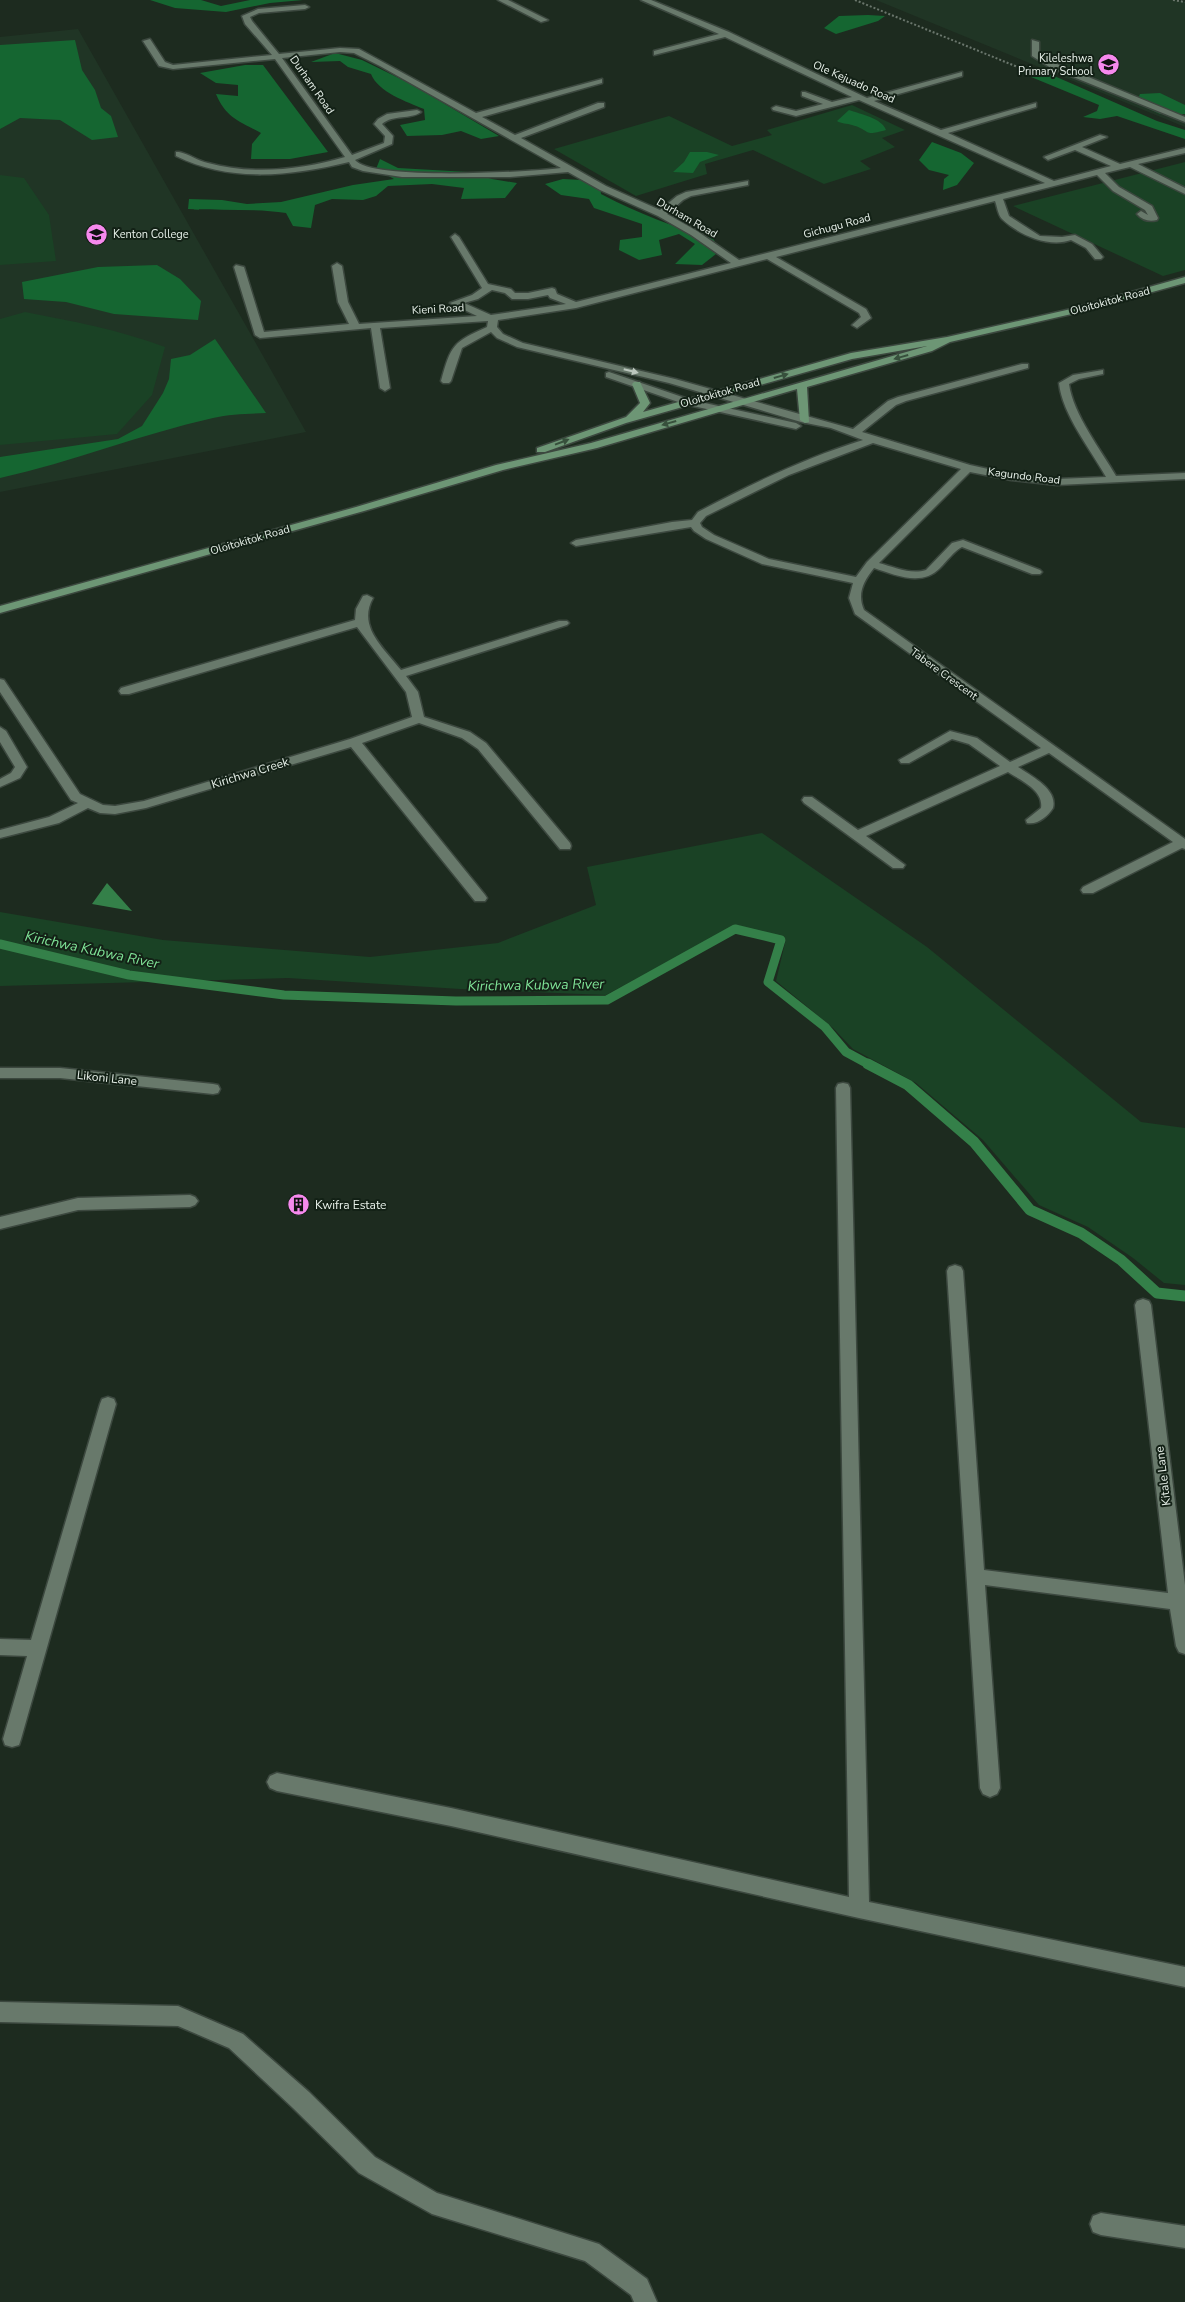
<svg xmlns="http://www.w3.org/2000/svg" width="1185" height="2302" viewBox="0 0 1185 2302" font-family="'Nunito Sans',sans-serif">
  <rect width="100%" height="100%" fill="#1d2b1f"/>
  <!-- built -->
  <path fill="#203525" d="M876,0H1175L1185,2V127Z
    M78,29L306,432L0,492V37Z"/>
  <!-- green -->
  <path fill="#1a4225" d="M852,105L905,130L882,138L895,147L860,161L871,169L824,184L753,150L705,164L707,174L636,196L554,149L669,116L732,146L772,135L767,130Z
    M1185,162V270L1163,276L1013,206Z
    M0,175L24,178L49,215L56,261L0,265Z
    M25,312C72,321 120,330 165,347L152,395L117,434L0,445V319Z
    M762,833L927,947L1141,1122L1185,1128V1285L1164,1283L1133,1258L1088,1227L1039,1205L983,1140L916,1083L853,1049L833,1028L776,981L786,939L736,925L606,995L460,989L288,978L0,986V912L163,940L370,957L498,943L596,905L587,867Z"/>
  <!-- forest -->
  <path fill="#156631" d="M150,0H201L221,6L250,0H303L270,3L226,12L175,8Z
    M868,15L885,16L878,21L836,34L824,28L839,16Z
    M75,40L82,70L95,90L101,108L111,116L118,137L92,140L60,120L20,118L0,129V45Z
    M335,53L362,60L411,84L499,136L481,139L461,131L442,135L407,136L400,125L425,120L424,109C407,102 378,92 371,74L348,67L340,61L311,62Z
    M245,65H263L328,152L290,159H251L252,144L261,133C239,121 226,118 216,94L238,96V85L216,83L200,73Z
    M1019,72L1052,75L1157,121L1185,130V139L1117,116L1100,119L1083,117L1097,111L1099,105Z
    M1160,93L1185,105V114H1160L1136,103L1140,94Z
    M849,110C860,114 882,118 886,130C862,137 871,130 852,125C847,123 841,124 837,121Z
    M932,142L961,153L974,163L957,185L943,190L944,179L949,175L929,170L919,160Z
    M690,152H707L719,155L700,162L693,173L673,172L684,162Z
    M380,159L398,168L468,172L492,179L517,183L505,198L461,199L464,188L432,184L388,186L376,196L363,200L332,199L315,205L311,228L293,226L286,213C254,208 221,211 188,209L189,199L222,200L247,204L281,202L353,185L394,179L376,169Z
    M563,179L600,181L601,194C639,214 674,227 714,239L716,254L702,265L675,264L695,244L679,234L659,240L662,255L639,260L619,250L620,240L642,237V224L594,208L589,199L561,195L545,184Z
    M157,265L180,279L201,301L198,320L114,314L66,302L24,299L22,282L98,267Z
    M215,339L266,413C249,414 230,414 213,418C141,434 72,462 0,478V457L118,439L142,426L163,393L169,379L171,359L190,355Z"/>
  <!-- water -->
  <path fill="#348049" d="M107,883L132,911L92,904Z"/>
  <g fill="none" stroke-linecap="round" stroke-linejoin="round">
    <!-- stream-far1 -->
    <path stroke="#348049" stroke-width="9" d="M0,944L129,975L284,995L456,1001L607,1000L735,929L781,940L768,982L825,1027L846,1052L870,1065"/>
    <!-- stream -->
    <path stroke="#348049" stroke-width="11" d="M868,1064L908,1085L974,1142L1030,1210L1081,1233L1121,1260L1157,1293L1185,1296"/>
    <defs>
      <path id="minor" d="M498,0H508L548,20L541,22Z
        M641,0H651L729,32L867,98L962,72V76L874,101L941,130L1036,103V107L948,133L1054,181L1111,166L1075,150L1048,160L1044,157L1100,135L1107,137L1082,147L1120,164L1185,148V153L1138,164L1185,188V194L1130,167L1105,173L1119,187L1152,206L1158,218L1157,220C1149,222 1142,220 1137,214L1141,211L1148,215L1145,210L1113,191L1097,175L1003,199L1009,216L1040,236L1062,237L1075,235L1092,244L1103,257L1101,259H1095L1086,248L1071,240C1049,248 1019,235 1002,219C998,215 997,206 995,201L776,257L866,309L871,318L857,328L852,325L861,317L859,313L767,259L576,308L498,320L497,327L503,334L523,343L675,379L853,429L888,401L898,397L1022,364H1028V368L906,401L896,405L862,432L970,465L1011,474L1057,479L1106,477C1091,450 1062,414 1059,383L1073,375L1103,370V374L1079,379L1069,384C1073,414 1101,450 1116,476L1185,473V479L1057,485L1011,480L970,472L879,563C894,567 911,575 926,570L952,543L963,540L1040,570L1042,572L1040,574H1032L962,547C954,551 947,561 940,568C922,587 895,575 874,568C863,582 857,594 864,610L1185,839V849L1182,848L1093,893H1083L1081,890L1083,887L1173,842L1049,753L1018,767C1031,776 1058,789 1053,808C1048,816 1038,825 1027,823L1026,820L1041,808C1044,790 1020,780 1008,772L866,836L905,865L903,868H893L804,803L802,800L804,797H812L858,830L1000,766L969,744L952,739L909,763H901L899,760L950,731L977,738L1010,762L1041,748L855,614L849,598L853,583L762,564L706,539L694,531L691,527L576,546L571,543L576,540L672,522L692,520L698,512C751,484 805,458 863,440L831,428L801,422L669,383L517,347L497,338L491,332L462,348L451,381L449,383H443L441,381C451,345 453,342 487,327L488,321L380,328L390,388L385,391L380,388L371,328L260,338L255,335L234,267L236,265L244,267L264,332L349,324L338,302L332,266L337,263L342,266L348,302L359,324L477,316L450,303L472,295L482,288L451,237L455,234L459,237L488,284L511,289L515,293H528L552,288L555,289L557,294L576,302L731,263L691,235L658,216L600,190L568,172L510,177H402L363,171L352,167L349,162C291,176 231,183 176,156V152H179C189,154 198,161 208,163C251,175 302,170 345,157L275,59L173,69L159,66L143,41L150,39L165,62L173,65L272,55L245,24L242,16L258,9L305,5L309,7L305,9L259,13L250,17L252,21L279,54L340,48L359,49L476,113L602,79V83L482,117L515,135L598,103H604V107L521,138L606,186L660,210L677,196L686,192L748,181V185L691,196L683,200L667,214L697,231L739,260L1045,183L859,100L796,116L773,110L772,108L776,106L796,111L823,104L802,96V92H805L832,102L852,97L725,37L654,55V51L719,34ZM340,52L354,53L380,66L561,168C531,172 371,181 355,160L392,144L393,136L382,124C394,114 410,120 421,112L417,110L387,114L378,119L374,124L385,136L384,143L352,155L282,58ZM492,290L505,293L512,299H528L548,295L550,298L566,304L491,315L464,303L478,299ZM873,443L961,469L867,562L856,577L769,559L714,535L702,527L700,523L706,516L789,475Z
        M1032,40L1039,42V53L1057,64L1185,117V122L1051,68L1032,56Z
        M609,372L691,400L796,423L801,426L796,429L684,404L606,377V373Z
        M367,595L373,598C357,627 384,648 401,670L559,621H567L569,623L567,625L406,676L418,692L424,717L470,732L486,743L570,843L571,846L570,849H560L478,749L462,738L419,723L362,743L485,895L487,898L485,901H475L351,747L146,808L115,814L100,813L88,808L59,823L0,838V830L49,817L78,803L71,800L0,692V679L4,680L80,794L103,805L115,806L144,801L350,739L412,717L406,692L357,627L129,694H121L119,691L121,688L355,620L356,609L363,596Z
        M0,727L6,731L27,767L20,778L0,787V779L11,773L15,767L0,742Z
        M0,1068H60L213,1084L218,1085L220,1089L218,1093L213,1094L60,1078H0Z
        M843,1083L848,1084L850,1088L869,1902L1185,1967V1987L859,1918L451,1826L277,1791L270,1788L267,1782L270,1776L277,1773L451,1808L849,1897L836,1088L838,1084Z
        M190,1195L195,1197L198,1201L195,1205L190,1207L78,1210L0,1229V1217L78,1198Z
        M955,1265L961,1267L963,1271L984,1570L1168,1593L1135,1305L1137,1301L1143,1299L1149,1301L1151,1305L1185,1585V1654L1179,1652L1176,1646L1170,1609L985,1585L1000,1788L997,1794L990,1797L983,1794L980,1788L947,1271L949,1267Z
        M108,1397L114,1399L116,1404L21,1739L19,1745L12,1747L5,1745L3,1739L27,1656L0,1655V1639L31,1640L100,1404L102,1399Z
        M0,2002L178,2006L243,2034L309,2092L375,2157L437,2193L599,2244L647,2279L657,2302H634L631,2295L585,2261L432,2214L359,2173L293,2108L229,2048L178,2026L0,2022Z
        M1101,2213L1185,2226V2248L1101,2235L1093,2232L1090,2224L1093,2216Z"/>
      <path id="major" d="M1185,277V283L1076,313L950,342L932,351L807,387L809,422L805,423L800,420L797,389L597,448L503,470L364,511L0,613V606L356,507L496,465L591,443L927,346L852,359L626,423L545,452H537V448L626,417L640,403L632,384L634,382H640L650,403L643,412L851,353L947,337L1071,309Z"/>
    </defs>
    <!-- minor casing -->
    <use href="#minor" stroke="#3c483f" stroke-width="3"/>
    <!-- major casing -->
    <use href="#major" stroke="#3c483f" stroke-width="3"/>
    <!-- path -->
    <path stroke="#6a766c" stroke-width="2" stroke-dasharray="2 2" stroke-linecap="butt" d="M855,0L1020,68
      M1173,0L1185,2"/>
    <!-- minor -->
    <use href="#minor" fill="#68796b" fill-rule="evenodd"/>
    <!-- major -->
    <use href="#major" fill="#6d9675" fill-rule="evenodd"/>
  </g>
  <!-- one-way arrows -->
  <defs><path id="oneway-solid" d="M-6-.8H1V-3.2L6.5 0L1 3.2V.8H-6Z" transform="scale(1.25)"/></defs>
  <g fill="#37503c">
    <use href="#oneway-solid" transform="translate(901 357) rotate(164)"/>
    <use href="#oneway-solid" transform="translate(781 376) rotate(-16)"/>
    <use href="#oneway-solid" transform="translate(669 423) rotate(164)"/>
    <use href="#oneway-solid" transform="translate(562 442) rotate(-21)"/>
  </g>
  <use fill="#bbc6bd" href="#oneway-solid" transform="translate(631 371) rotate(14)"/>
  <!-- icons -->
  <defs>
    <symbol id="school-disc" viewBox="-11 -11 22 22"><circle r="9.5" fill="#f689ed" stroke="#132116"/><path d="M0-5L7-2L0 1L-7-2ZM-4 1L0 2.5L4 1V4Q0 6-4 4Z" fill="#111"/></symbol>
    <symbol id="university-disc" viewBox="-11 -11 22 22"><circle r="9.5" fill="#f689ed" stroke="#132116"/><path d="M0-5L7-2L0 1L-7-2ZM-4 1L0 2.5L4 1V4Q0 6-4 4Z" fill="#111"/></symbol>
    <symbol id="building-disc" viewBox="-11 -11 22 22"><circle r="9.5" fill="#f689ed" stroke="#132116"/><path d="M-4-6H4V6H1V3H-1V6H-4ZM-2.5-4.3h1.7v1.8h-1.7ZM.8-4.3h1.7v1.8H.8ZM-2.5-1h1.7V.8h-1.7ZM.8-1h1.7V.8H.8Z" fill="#111"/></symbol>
  </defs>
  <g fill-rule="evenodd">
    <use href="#school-disc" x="1096" y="52" width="25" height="25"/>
    <use href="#university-disc" x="84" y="222" width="25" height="25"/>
    <use href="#building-disc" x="286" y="1192" width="25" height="25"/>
  </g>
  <g text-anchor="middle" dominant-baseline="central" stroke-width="4" stroke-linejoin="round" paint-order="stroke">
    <!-- far-poi labels -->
    <g font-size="11" fill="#e7f0e9" stroke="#132116" text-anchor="end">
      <text x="1093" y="58">Kileleshwa<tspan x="1093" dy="13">Primary School</tspan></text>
      <text x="113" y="234" text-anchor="start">Kenton College</text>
    </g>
    <!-- far-street labels -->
    <g font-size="11" fill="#e7f0e9" stroke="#132116">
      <text transform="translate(854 82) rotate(24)">Ole Kejuado Road</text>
      <text transform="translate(312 85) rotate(55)">Durham Road</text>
      <text transform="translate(687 218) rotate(30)">Durham Road</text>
      <text transform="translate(837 226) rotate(-15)">Gichugu Road</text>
      <text transform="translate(1110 301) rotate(-15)">Oloitokitok Road</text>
      <text transform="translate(438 309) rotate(-3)">Kieni Road</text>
      <text transform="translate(720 393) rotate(-16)">Oloitokitok Road</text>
      <text transform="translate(1024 476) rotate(7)">Kagundo Road</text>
      <text transform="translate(250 540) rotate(-16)">Oloitokitok Road</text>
      <text transform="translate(944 674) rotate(36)">Tabere Crescent</text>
    </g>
    <!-- street labels -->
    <g font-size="12" fill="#e7f0e9" stroke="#132116">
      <text transform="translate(250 773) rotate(-17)">Kirichwa Creek</text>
      <text transform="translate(107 1078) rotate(6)">Likoni Lane</text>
      <text transform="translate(1163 1476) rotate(-97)">Kitale Lane</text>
    </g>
    <!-- poi labels -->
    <g font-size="12" fill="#e7f0e9" stroke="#132116" text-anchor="start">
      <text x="315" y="1205">Kwifra Estate</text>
    </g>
    <!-- water labels -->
    <g font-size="14" font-style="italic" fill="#7fe397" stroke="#132116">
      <text transform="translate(92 950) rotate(12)">Kirichwa Kubwa River</text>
      <text transform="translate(536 985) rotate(-1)">Kirichwa Kubwa River</text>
    </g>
  </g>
</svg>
